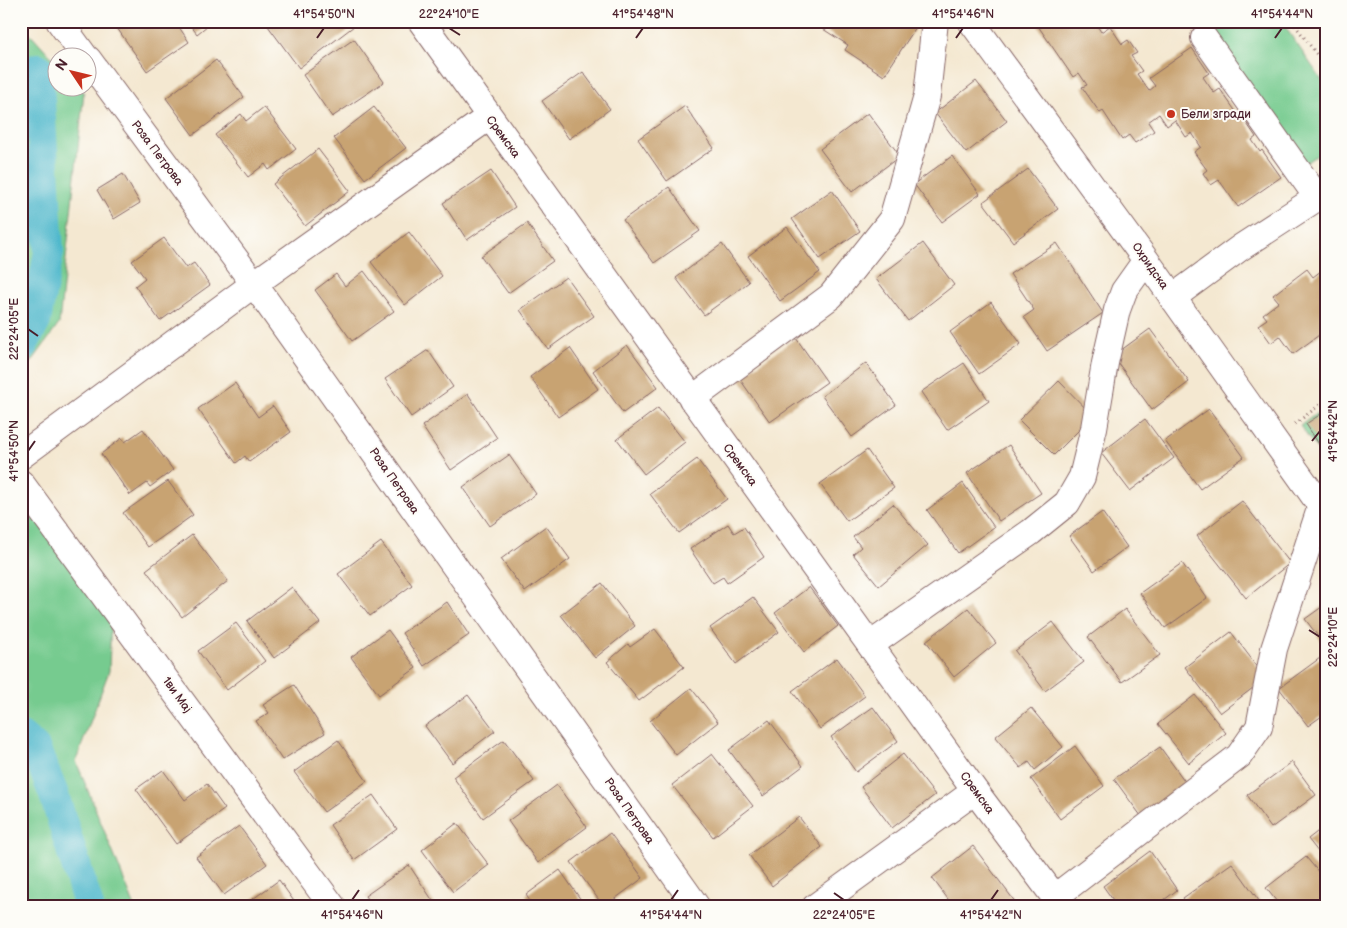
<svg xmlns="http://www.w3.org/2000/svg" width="1347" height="928" viewBox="0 0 1347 928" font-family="'Balsamiq Sans',sans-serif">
  <rect width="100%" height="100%" fill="#fdfcf7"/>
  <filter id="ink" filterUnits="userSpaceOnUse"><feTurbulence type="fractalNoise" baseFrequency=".02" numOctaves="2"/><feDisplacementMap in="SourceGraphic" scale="10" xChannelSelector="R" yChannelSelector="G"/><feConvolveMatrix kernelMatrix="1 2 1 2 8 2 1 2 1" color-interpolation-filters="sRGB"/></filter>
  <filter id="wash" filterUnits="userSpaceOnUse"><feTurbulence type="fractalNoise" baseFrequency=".0096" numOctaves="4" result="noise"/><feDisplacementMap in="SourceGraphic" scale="20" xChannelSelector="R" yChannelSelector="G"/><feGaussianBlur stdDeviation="1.12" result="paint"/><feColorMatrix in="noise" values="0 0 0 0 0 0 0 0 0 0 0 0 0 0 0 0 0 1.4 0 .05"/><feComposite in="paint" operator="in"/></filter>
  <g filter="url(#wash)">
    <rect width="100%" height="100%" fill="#f4e8d1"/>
    <!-- green -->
    <path fill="#76cb8f" stroke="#60755d" d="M1204,21H1281L1326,86V149L1304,164Z
      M21,23L57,63L58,88H79L84,92L59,324L21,377Z
      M1326,406V462L1300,426Z
      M21,457L40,524L111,617L109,671L76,761L135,907H21Z"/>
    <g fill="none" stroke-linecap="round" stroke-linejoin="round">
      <!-- canal -->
      <path stroke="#4fb8cc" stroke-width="30" d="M21,349L36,321L49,252L38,68
        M21,736L35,748L53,792L89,907"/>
    </g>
    <g id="blocks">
      <!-- building -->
      <path fill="#c8a372" d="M128,21H175L189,42L147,71L117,28Z
        M187,21H213L197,34Z
        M274,21H350L354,26L299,68L268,26Z
        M817,21H906L916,27L884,76L845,50L848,45L815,24Z
        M1042,21H1094L1101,32L1110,26L1122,44L1128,40L1137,53L1131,56L1142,71L1137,74L1149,91L1155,86L1149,78L1192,48L1209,73L1203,77L1214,93L1220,89L1241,119L1243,118L1256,137L1252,140L1260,152L1262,150L1281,177L1238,207L1219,180L1211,185L1203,173L1207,170L1194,152L1201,147L1192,133L1186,137L1175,120L1167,126L1159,114L1148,122L1154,131L1135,143L1129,135L1122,140L1103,111L1100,113L1082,87L1087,85L1079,73L1073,77L1038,26L1043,22Z
        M354,39L384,82L332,117L303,75Z
        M216,60L244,97L193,135L166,98Z
        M583,72L610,109L569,139L542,101Z
        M976,81L1007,121L966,153L935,113Z
        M685,106L714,148L667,181L638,139Z
        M264,107L296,149L269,170L265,164L248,177L215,135L241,114L246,121Z
        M374,107L406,148L365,179L334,138Z
        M868,113L900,156L852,192L820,149Z
        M318,149L350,191L305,226L273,184Z
        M952,156L980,194L942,222L914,184Z
        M1028,169L1058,209L1013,242L983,202Z
        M491,171L515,207L467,240L443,203Z
        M123,174L140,203L114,219L97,190Z
        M669,187L700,231L654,263L623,220Z
        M832,190L860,231L820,259L792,219Z
        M527,223L553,261L508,293L481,256Z
        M787,227L820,272L780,301L748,256Z
        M409,232L442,276L405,305L371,262Z
        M164,238L186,268L194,263L210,285L160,321L135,286L145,278L132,261Z
        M923,243L954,285L908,321L876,279Z
        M1057,243L1103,313L1047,351L1024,317L1034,310L1010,274Z
        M722,244L749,282L704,315L676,278Z
        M1326,267V330L1293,354L1280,336L1271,343L1258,325L1267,319L1263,314L1279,302L1273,295L1307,269L1313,277Z
        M364,271L394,311L352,341L315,290L336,274L345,286Z
        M566,277L594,316L548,349L520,310Z
        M991,302L1021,344L979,374L950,332Z
        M1150,329L1189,382L1152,410L1113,356Z
        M796,338L827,382L770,422L739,378Z
        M627,345L658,387L623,413L593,371Z
        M570,348L598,389L558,417L530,377Z
        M428,350L453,387L411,417L385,379Z
        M866,363L896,405L852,437L822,396Z
        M964,363L989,401L947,430L921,392Z
        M1059,381L1093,416L1054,455L1019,420Z
        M235,383L258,417L273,406L291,432L249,462L245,456L236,463L198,409Z
        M468,394L497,438L451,470L422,426Z
        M658,408L685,442L644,474L617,439Z
        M1209,409L1244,457L1200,489L1165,441Z
        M1324,412L1326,415V455L1306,424Z
        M1145,419L1174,458L1130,491L1101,453Z
        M143,429L173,470L150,487L147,483L130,495L101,454L122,438L125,442Z
        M1009,445L1041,493L999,521L967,473Z
        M867,450L894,488L847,521L820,484Z
        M509,455L536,494L490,526L463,487Z
        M697,459L727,499L679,533L650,494Z
        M168,481L193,515L148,547L123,513Z
        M963,483L994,527L958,553L927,510Z
        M1242,501L1290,563L1246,598L1197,536Z
        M893,504L928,545L879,586L853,554L861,547L853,537Z
        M1102,512L1127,547L1094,571L1069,536Z
        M728,524L734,533L744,527L764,557L727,583L723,577L713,583L690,549Z
        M546,526L570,559L525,592L501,559Z
        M192,535L228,581L182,617L146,570Z
        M381,542L412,585L370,616L338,574Z
        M1182,563L1207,598L1165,628L1140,593Z
        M602,583L635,626L595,658L561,615Z
        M292,587L320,623L274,658L247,621Z
        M809,587L838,626L804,652L775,613Z
        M753,597L779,632L736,664L710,628Z
        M447,602L469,635L424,666L402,633Z
        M1326,604V647L1305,619Z
        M968,608L996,643L954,677L926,641Z
        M1125,609L1160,655L1122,682L1088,637Z
        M1053,622L1084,662L1045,691L1015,651Z
        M236,623L265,661L227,690L198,651Z
        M655,629L684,667L639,701L607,662L628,644L630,647Z
        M388,630L416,668L379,695L351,657Z
        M1231,632L1266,678L1220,713L1185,667Z
        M837,658L865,696L820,729L792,691Z
        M1320,658L1326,666V713L1308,726L1279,688Z
        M294,685L325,733L282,760L256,721L269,713L263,705Z
        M691,688L718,722L676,755L650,721Z
        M468,695L495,731L452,763L425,726Z
        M1195,695L1226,733L1189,763L1158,724Z
        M873,707L898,741L856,772L831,737Z
        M1031,708L1063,747L1035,770L1029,762L1021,768L995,737Z
        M769,720L803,766L763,796L729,750Z
        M338,740L367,781L324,812L294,772Z
        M504,740L534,781L483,818L453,777Z
        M1075,746L1104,786L1060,819L1031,779Z
        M1160,747L1189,787L1144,820L1114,779Z
        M712,754L753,806L713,837L672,785Z
        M903,754L935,795L892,828L861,787Z
        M1292,762L1316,795L1271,828L1247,795Z
        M163,770L185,800L207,784L225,809L176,844L136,789Z
        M557,785L587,827L538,863L508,821Z
        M373,795L397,829L354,860L330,825Z
        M799,817L822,847L772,886L749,855Z
        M457,823L489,865L453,892L422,850Z
        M1326,825V862L1308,839Z
        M239,826L267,864L224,895L196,857Z
        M610,833L643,878L604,907L571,862Z
        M973,846L1019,907H954L932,878Z
        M1150,851L1177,890L1155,907H1118L1103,886Z
        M1306,857L1326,881V903L1322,907H1281L1266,888Z
        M1232,863L1262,905L1259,907H1189L1183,898Z
        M409,865L437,907H373L365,896Z
        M560,870L586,907H534L526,895Z
        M279,880L298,907H242Z"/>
    </g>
  </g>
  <g filter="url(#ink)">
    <use href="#blocks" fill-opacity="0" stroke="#866565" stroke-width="1"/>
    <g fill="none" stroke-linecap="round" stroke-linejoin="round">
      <defs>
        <path id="street" d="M59,21L86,58
          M421,21L975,791L1062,907
          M971,21L1146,260L1326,513
          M1204,38L1317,197
          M88,59L254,284L697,907
          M1172,298L1240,248L1326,192
          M692,399L831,296L892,219L927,96L935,21
          M21,456L254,284L489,117
          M21,483L333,907
          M870,645L1031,532L1067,503L1082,477L1094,428L1105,363L1117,310L1124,291L1146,260
          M1055,897L1239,756L1259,727L1274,649L1321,506
          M815,907L975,791"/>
      </defs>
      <!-- street casing -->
      <use href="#street" stroke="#866565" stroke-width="28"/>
      <!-- path -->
      <path stroke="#866565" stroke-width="3" stroke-dasharray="1 4" stroke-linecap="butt" d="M1292,21L1326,67
        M1295,424L1326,400"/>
      <!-- street -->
      <use href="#street" stroke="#fff" stroke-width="26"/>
    </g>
  </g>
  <!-- ticks -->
  <path fill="none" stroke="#4a1f2b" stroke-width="2" d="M449,28L460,35M317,38L324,28M636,38L643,28M956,38L963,28M1275,38L1282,28M28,329L38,336M1312,441L1320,431M28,451L35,441M1309,630L1320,637M834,893L844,900M352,900L359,890M671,900L678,890M991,900L998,890"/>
  <!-- markers -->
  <circle fill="#c8321e" stroke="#fdfcf7" stroke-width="2" cx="1171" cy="114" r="5"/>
  <g text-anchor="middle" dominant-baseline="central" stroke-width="4" stroke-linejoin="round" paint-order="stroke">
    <!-- poi labels -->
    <g font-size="12" fill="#4a1f2b" stroke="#fdfcf7" text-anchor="start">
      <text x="1181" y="114">Бели згради</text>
    </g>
    <!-- street labels -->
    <g font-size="12" fill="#4a1f2b" stroke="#fdfcf7">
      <text transform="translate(503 137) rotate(54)">Сремска</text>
      <text transform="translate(157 153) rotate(53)">Роза Петрова</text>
      <text transform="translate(1150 266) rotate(55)">Охридска</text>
      <text transform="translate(740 465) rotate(54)">Сремска</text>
      <text transform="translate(394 481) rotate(55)">Роза Петрова</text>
      <text transform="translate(177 695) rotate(54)">1ви Мај</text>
      <text transform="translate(977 793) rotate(54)">Сремска</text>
      <text transform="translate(629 811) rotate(55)">Роза Петрова</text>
    </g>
  </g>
  <!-- margin -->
  <rect width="1347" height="928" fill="none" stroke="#fdfcf7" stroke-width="55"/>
  <!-- north arrow -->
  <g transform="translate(72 72) rotate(305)"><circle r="24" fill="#fdfcf7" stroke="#b5a4a5"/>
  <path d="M0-4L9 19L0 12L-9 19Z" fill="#c8321e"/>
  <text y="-8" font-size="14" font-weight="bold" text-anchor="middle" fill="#4a1f2b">N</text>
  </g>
  <rect x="28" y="28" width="1292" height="872" fill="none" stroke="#4a1f2b" stroke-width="2"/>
  <g font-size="12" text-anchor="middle" fill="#4a1f2b">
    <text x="324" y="18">41°54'50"N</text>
    <text x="449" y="18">22°24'10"E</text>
    <text x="643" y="18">41°54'48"N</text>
    <text x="963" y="18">41°54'46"N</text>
    <text x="1282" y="18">41°54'44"N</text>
    <text transform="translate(14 329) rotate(-90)" y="4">22°24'05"E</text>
    <text transform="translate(1333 431) rotate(-90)" y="4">41°54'42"N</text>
    <text transform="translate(14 451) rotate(-90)" y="4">41°54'50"N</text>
    <text transform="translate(1333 637) rotate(-90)" y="4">22°24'10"E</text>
    <text x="352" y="919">41°54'46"N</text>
    <text x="671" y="919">41°54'44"N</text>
    <text x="844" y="919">22°24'05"E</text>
    <text x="991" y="919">41°54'42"N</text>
  </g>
</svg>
